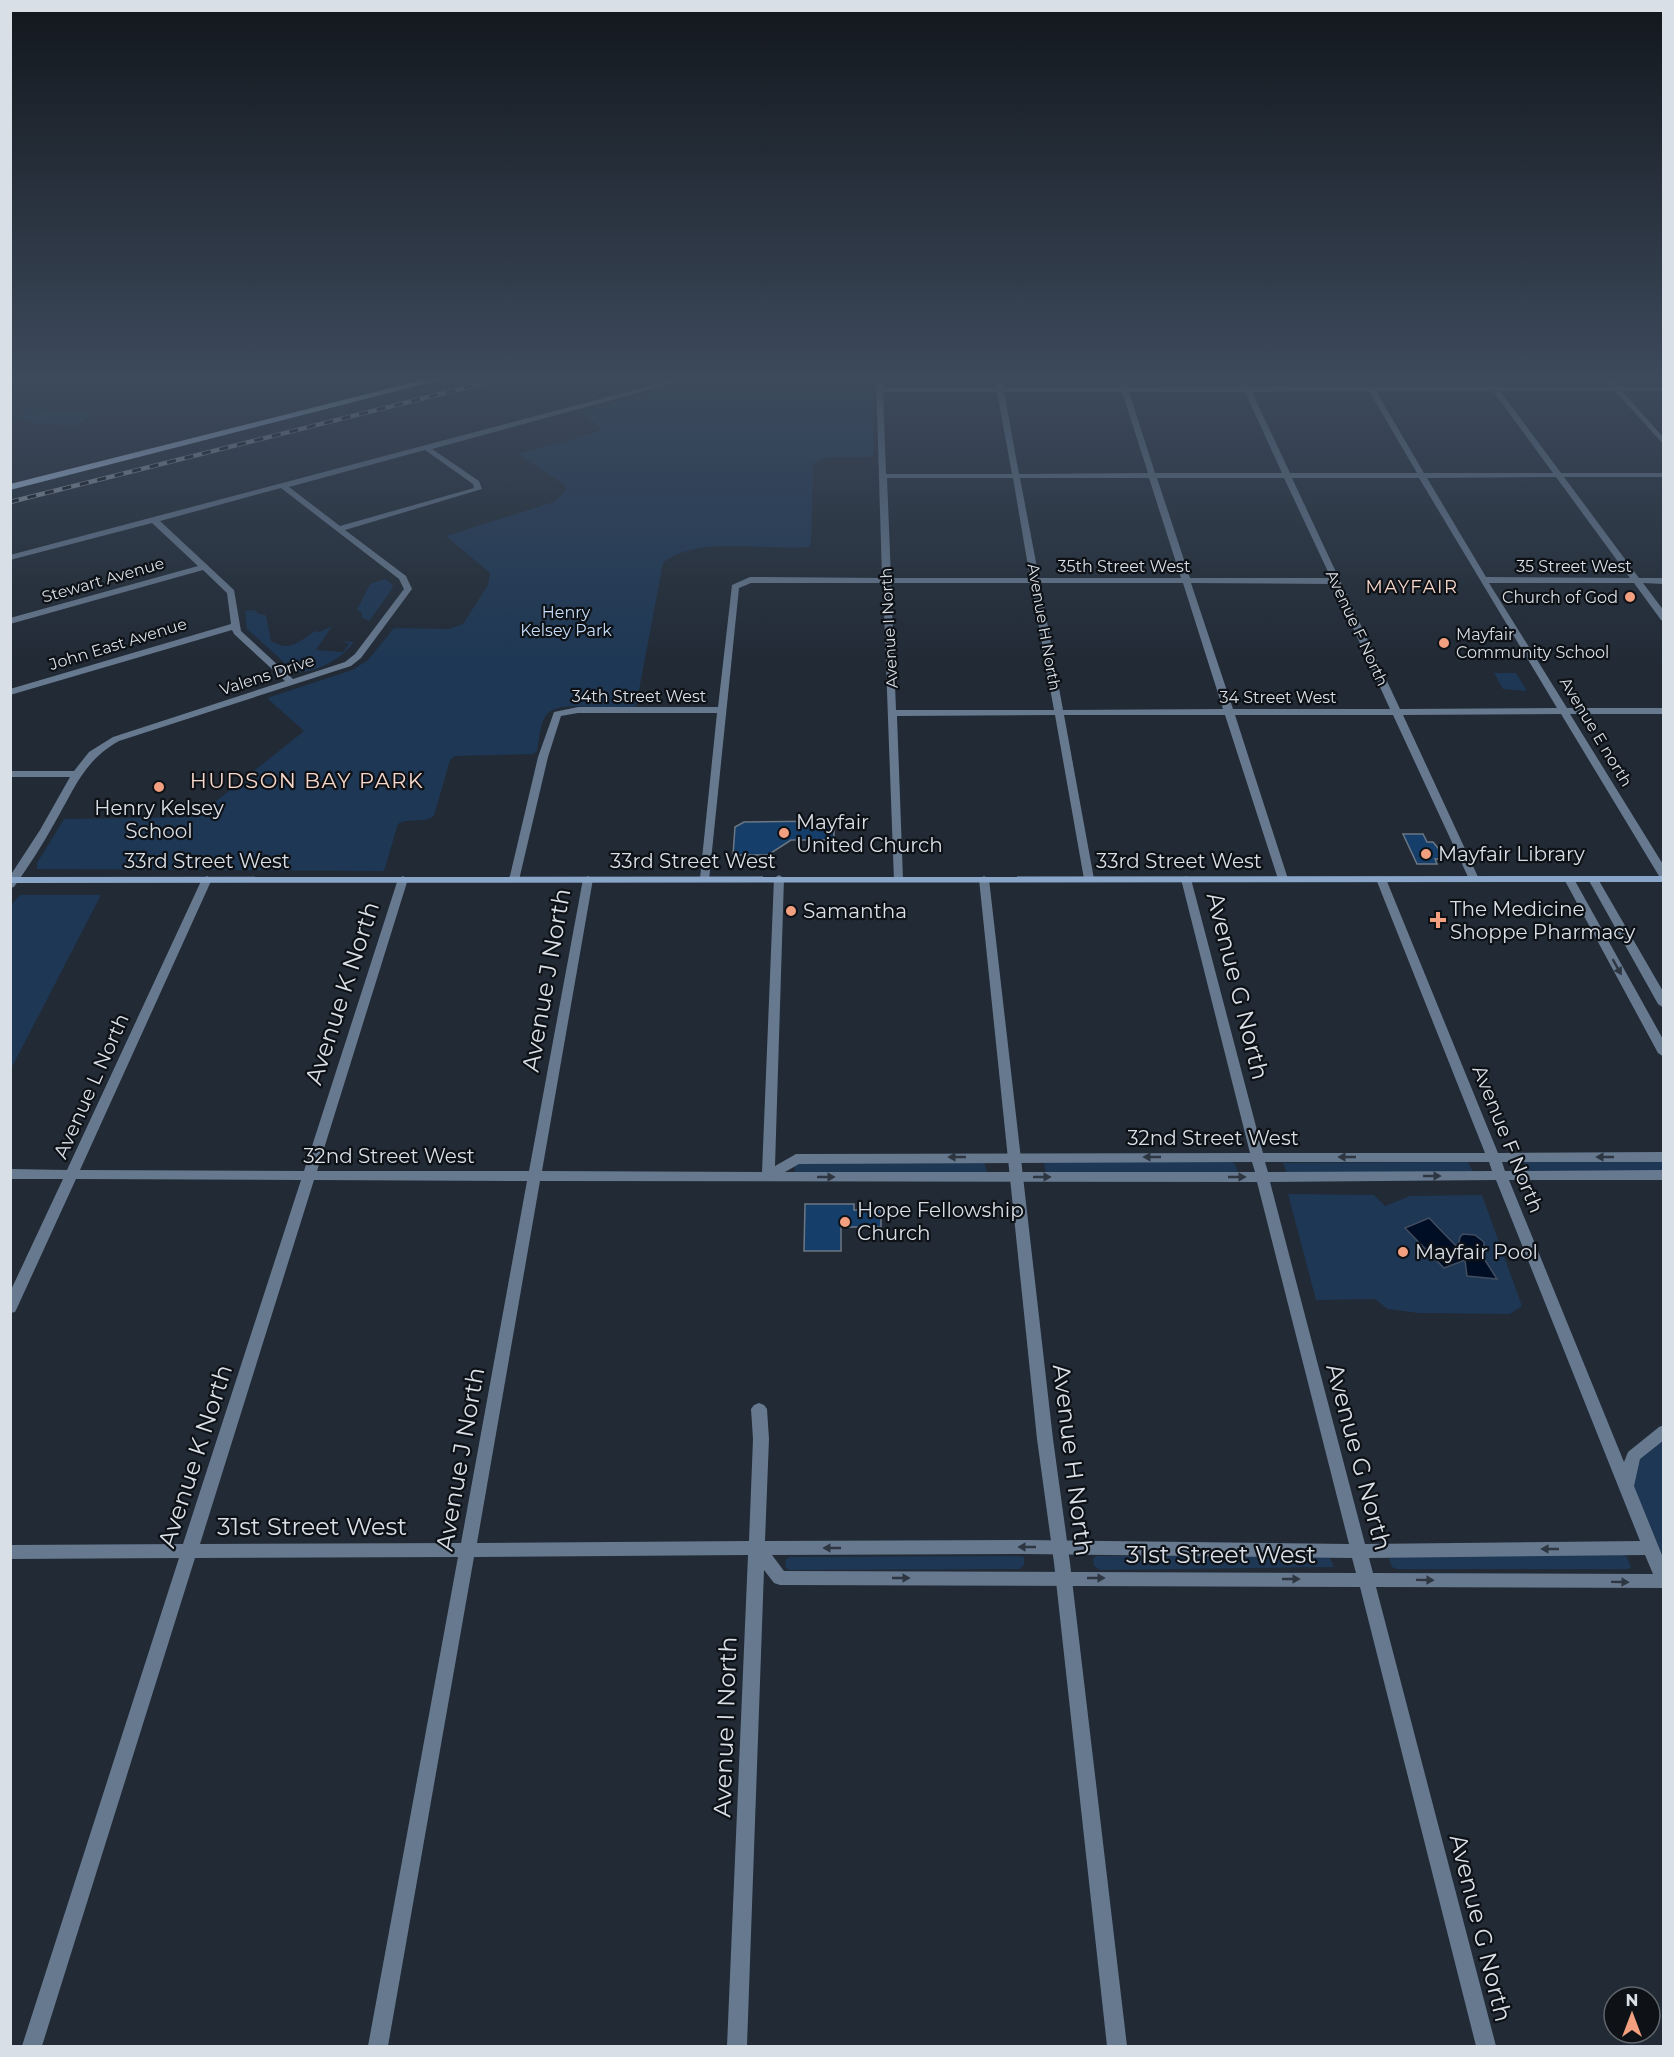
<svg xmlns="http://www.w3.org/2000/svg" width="1674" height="2057" viewBox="0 0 1674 2057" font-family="Montserrat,sans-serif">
  <rect width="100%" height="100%" fill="#212a35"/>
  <!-- green -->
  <path fill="#1e3754" d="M711,376H871L874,455L870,457H828L813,464L811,544L808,547C766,551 696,535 663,563L636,706C614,713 562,698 547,714C540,722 539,741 537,751L533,754L455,756L450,760L434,816C423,824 409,817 398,824L384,871L37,869V863L64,819L196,817L304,731L267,698L352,670L368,660L394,628L448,629L463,624L488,585L490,573L446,536L554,502L566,490L564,484L518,454L597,432L602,428L580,412Z
    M1254,376H1479L1487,386H1259Z
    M25,409L89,412L92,415L77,425L35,423L16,417Z
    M385,579L393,585L392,589L369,621L361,617L362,613L357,610L370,584Z
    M256,610L258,614L266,615L271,641C293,654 301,638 316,631L319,632L332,626L316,650L343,652L349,644L342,641L354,642C340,660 319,671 296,673L247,629L245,611Z
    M1494,673H1516L1527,691L1503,689Z
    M20,895H101L11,1069L10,906Z
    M984,1162L987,1172H795L794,1163Z
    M1046,1162H1232L1235,1164L1238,1172L1046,1173L1044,1164Z
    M1468,1162L1473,1172L1287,1173L1283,1163Z
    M1524,1162H1663V1173L1526,1172Z
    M1288,1194L1374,1195L1385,1206L1410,1196L1482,1195L1522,1306L1510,1314L1418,1313L1388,1309L1375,1299L1316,1300Z
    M1663,1431V1581L1626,1487L1629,1466Z
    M1392,1555H1623L1627,1557L1631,1567L1629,1569H1397L1392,1567L1389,1559Z
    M1019,1556L1024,1557V1565L1020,1569L789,1570L785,1567L786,1559L790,1557Z
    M1096,1556H1329L1334,1567L1100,1570L1094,1566L1093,1559Z"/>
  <!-- water -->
  <path fill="#000e25" stroke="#414d5f" stroke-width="1.5" d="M1429,1218L1458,1248L1460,1237L1463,1234L1475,1235L1484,1242L1483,1257L1497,1279L1467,1276L1465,1260L1444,1268L1405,1228Z"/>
  <!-- building -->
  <path fill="#153e6b" stroke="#6c7784" stroke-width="1.5" d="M834,821V840H791L768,855H733L735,827L744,822Z
    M1403,834H1423L1427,842H1433L1438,848L1443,859H1435L1437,864H1417Z
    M805,1204H854V1210H881V1227H841V1251H804Z"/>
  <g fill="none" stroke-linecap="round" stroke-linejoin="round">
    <!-- minor -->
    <path fill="#67798f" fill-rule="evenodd" d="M687,376H700L432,449L479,481L482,489L345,530L406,576L412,589L361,658L351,666L119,741C83,761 74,790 54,824C42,846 28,867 14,887L10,888V876L40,830L70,777H10V771H74L89,752L113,737L285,681L234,634L232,630L10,695V689L231,624L227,593L203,570L10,624V618L198,566L152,523L10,560V555ZM425,450L473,484L474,488L340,526L289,487ZM281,488L399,579L404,589L355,654L345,662L293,679L241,631L234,590L160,521Z
      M876,376H882L883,388H997L995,376H1002L1004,388H1120L1117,376H1124L1127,388L1243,387L1238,376H1245L1250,387H1490L1482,376H1489L1497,387H1611L1602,376H1609L1618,387H1664V391H1622L1664,438V445L1615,391H1500L1561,473H1664V477H1564L1639,578H1664V584L1643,583L1664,611V621L1661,620L1634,583H1489L1567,708H1664V714H1570L1664,866V879L1659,876L1561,714L1403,715L1479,879L1474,882L1469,879L1393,715H1235L1288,879L1283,882L1278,879L1225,715H1064L1094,879L1089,882L1084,879L1055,715L897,716L903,879L898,882L894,881L883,583H751L739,588L709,880H701L700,878L717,713H578L561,716L548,757L519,880L518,882H510L509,880L538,757L554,712L578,707H718L732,585L750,577L882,578ZM1369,391L1417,473H1290L1252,392ZM1376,391H1493L1553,473H1424ZM883,392H997L1012,474H886ZM1004,392H1122L1148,473L1019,474ZM1129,392H1245L1282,473H1155ZM1556,477L1630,578L1486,577L1427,478ZM887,478H1013L1030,578H891ZM1020,478H1149L1181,578H1039ZM1157,478H1284L1331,578H1190ZM1292,478H1419L1557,708L1400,709ZM891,583H1031L1054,710H896ZM1040,583H1183L1223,709L1063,710ZM1191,583L1333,584L1390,709H1233Z
      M779,875L784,878L775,1166L796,1154L1250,1153L1181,879L1186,876L1191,879L1263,1153H1485L1376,879L1381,876L1386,879L1498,1153L1664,1152V1162H1502L1505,1171L1664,1170V1180H1509L1624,1462L1628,1452L1659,1427L1664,1425V1440L1640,1459L1634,1486L1664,1560V1588L1376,1587L1496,2046H1476L1360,1587L780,1585L774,1583L764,1570L747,2046H727L748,1555L474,1557L388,2046H368L458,1557L195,1558L42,2046H22L179,1558L10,1559V1545L183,1544L301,1180L76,1179L17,1308L15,1312L10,1313V1292L63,1179H10V1169L67,1170L202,879L207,876L212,879L80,1170L304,1171L398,879L403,876L408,879L317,1171H529L583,879L588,876L593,879L542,1171L762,1172L774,878ZM1252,1162L1255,1172H785L799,1164ZM1265,1162H1489L1492,1171L1268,1172ZM314,1180L527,1181L461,1543L200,1544ZM1496,1180L1640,1541L1365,1544L1270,1182ZM540,1181L1257,1182L1349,1544L1025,1540L765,1541L769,1439L767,1409L764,1405L759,1403L754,1405L751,1409L753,1439L749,1541L477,1543ZM1025,1554L1352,1558L1356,1573L784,1571L772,1555ZM1645,1555L1653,1574L1373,1573L1369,1558Z
      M1569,876L1574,879L1664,1041V1057L1658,1053L1564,879Z
      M1593,876L1598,879L1664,993V1008L1658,1004L1588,879Z"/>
    <!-- tertiary -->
    <path fill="#67798f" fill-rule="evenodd" d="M984,876L989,879L1053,1439L1070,1563L1127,2046H1107L1054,1563L1037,1439L979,879Z"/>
    <!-- secondary -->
    <path fill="#89a6c9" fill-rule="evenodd" d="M1664,876V882L10,883V877Z"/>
    <!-- trunk -->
    <path fill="#bcd8fa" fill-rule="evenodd" d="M438,376H455L10,490V484Z"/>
    <defs>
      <path id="rail" d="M10,502L512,376"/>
    </defs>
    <!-- rail casing -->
    <use href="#rail" stroke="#9ca3ac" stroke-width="4.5"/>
    <!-- rail -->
    <use href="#rail" stroke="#0e1217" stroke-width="3" stroke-dasharray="9" stroke-linecap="butt"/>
  </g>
  <!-- one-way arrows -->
  <defs><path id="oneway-solid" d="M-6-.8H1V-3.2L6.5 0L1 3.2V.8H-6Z" transform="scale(1.5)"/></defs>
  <g fill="#2d3641">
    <use href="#oneway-solid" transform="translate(1617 967) rotate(61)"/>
    <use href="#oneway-solid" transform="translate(957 1157) rotate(180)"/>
    <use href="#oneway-solid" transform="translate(1152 1157) rotate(-180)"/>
    <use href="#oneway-solid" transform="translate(1347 1157) rotate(180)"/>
    <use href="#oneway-solid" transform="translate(1605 1157) rotate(180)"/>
    <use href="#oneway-solid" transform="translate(1432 1176)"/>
    <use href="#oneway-solid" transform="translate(826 1177)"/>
    <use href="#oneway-solid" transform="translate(1042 1177)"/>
    <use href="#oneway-solid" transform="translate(1237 1177)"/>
    <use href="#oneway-solid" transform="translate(1027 1547) rotate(180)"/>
    <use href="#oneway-solid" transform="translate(832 1548) rotate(180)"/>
    <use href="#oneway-solid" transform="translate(1550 1549) rotate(180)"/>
    <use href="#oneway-solid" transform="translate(901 1578)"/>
    <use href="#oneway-solid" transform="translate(1096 1578)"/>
    <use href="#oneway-solid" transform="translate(1291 1579)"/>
    <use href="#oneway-solid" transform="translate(1425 1580) rotate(1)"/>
    <use href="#oneway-solid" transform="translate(1620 1582) rotate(1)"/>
  </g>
  <!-- sky -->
  <linearGradient id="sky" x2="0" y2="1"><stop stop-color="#12171d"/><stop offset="0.57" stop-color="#3d4a5c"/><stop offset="1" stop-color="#3d4a5c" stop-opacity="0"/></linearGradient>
  <rect width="1674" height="664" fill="url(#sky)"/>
  <!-- markers -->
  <g fill="#f2a07f" stroke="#0e1217" stroke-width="2">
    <circle cx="1630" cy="597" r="6"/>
    <circle cx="1444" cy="643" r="6"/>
    <circle cx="159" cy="787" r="6"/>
    <circle cx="784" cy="833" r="6"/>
    <circle cx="1426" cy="854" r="6"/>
    <circle cx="791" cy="911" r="6"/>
    <path d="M1435 911h6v6h6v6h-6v6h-6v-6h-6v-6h6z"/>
    <circle cx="845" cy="1222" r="6"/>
    <circle cx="1403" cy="1252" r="6"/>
  </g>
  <g text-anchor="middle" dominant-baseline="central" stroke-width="4.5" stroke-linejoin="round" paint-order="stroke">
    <!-- far-street labels -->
    <g font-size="16" fill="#d9dfe7" stroke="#0e1217">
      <text x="1124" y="566">35th Street West</text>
      <text x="1574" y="566">35 Street West</text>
      <text transform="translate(103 580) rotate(-16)">Stewart Avenue</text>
      <text transform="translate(1044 627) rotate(80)">Avenue H North</text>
      <text transform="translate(889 628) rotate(-93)">Avenue I North</text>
      <text transform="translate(1357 628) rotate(65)">Avenue F North</text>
      <text transform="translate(118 644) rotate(-17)">John East Avenue</text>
      <text transform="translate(267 675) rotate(-18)">Valens Drive</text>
      <text x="639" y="696">34th Street West</text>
      <text x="1278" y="697">34 Street West</text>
      <text transform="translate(1596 732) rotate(59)">Avenue E north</text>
    </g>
    <!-- far-poi labels -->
    <g font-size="16" fill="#d9dfe7" stroke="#0e1217" text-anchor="end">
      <text x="1618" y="597">Church of God</text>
      <text x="1456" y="634" text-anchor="start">Mayfair<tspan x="1456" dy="18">Community School</tspan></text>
    </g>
    <!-- far-park labels -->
    <g font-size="16" fill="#c5ddfa" stroke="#0e1217">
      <text x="566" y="612">Henry<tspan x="566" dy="18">Kelsey Park</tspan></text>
    </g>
    <!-- far-neighbourhood labels -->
    <g font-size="18" letter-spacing="1.5" fill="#f7d7ca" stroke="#0e1217">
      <text x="1412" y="587">MAYFAIR</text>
    </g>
    <!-- poi labels -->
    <g font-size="20" fill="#d9dfe7" stroke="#0e1217" text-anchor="start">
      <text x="159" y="808" text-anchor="middle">Henry Kelsey<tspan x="159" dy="23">School</tspan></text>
      <text x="796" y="822">Mayfair<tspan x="796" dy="23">United Church</tspan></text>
      <text x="1438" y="854">Mayfair Library</text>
      <text x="1450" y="909">The Medicine<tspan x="1450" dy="23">Shoppe Pharmacy</tspan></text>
      <text x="803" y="911">Samantha</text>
      <text x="857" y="1210">Hope Fellowship<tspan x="857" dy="23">Church</tspan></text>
      <text x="1415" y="1252">Mayfair Pool</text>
    </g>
    <!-- street labels -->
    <g font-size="20" fill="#d9dfe7" stroke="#0e1217">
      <text x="207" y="861">33rd Street West</text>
      <text x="693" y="861">33rd Street West</text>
      <text x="1179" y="861">33rd Street West</text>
      <text transform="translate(91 1086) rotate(-66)">Avenue L North</text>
      <text x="1213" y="1138">32nd Street West</text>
      <text transform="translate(1508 1139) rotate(68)">Avenue F North</text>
      <text x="389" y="1156">32nd Street West</text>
    </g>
    <!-- neighbourhood labels -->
    <g font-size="21" letter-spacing="1.5" fill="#f7d7ca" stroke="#0e1217">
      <text x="307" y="780">HUDSON BAY PARK</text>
    </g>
    <!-- near-street labels -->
    <g font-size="24" fill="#d9dfe7" stroke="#0e1217">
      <text transform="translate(546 980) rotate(-80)">Avenue J North</text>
      <text transform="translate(1238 986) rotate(76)">Avenue G North</text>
      <text transform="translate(342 993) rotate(-72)">Avenue K North</text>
      <text transform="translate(195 1456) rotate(-72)">Avenue K North</text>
      <text transform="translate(1359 1457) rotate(75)">Avenue G North</text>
      <text transform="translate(460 1459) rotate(-80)">Avenue J North</text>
      <text transform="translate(1073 1460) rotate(83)">Avenue H North</text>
      <text x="312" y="1526">31st Street West</text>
      <text x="1221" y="1554">31st Street West</text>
      <text transform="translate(725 1727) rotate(-88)">Avenue I North</text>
      <text transform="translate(1481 1928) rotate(76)">Avenue G North</text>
    </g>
  </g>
  <!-- border -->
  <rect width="1674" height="2057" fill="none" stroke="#d9dfe7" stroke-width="24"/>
  <!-- north arrow -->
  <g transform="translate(1632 2015)"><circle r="28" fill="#0e1217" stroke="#5f646a" stroke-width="1.5"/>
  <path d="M0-4.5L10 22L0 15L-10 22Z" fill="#f2a07f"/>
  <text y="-9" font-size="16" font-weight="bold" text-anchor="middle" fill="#d9dfe7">N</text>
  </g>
</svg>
